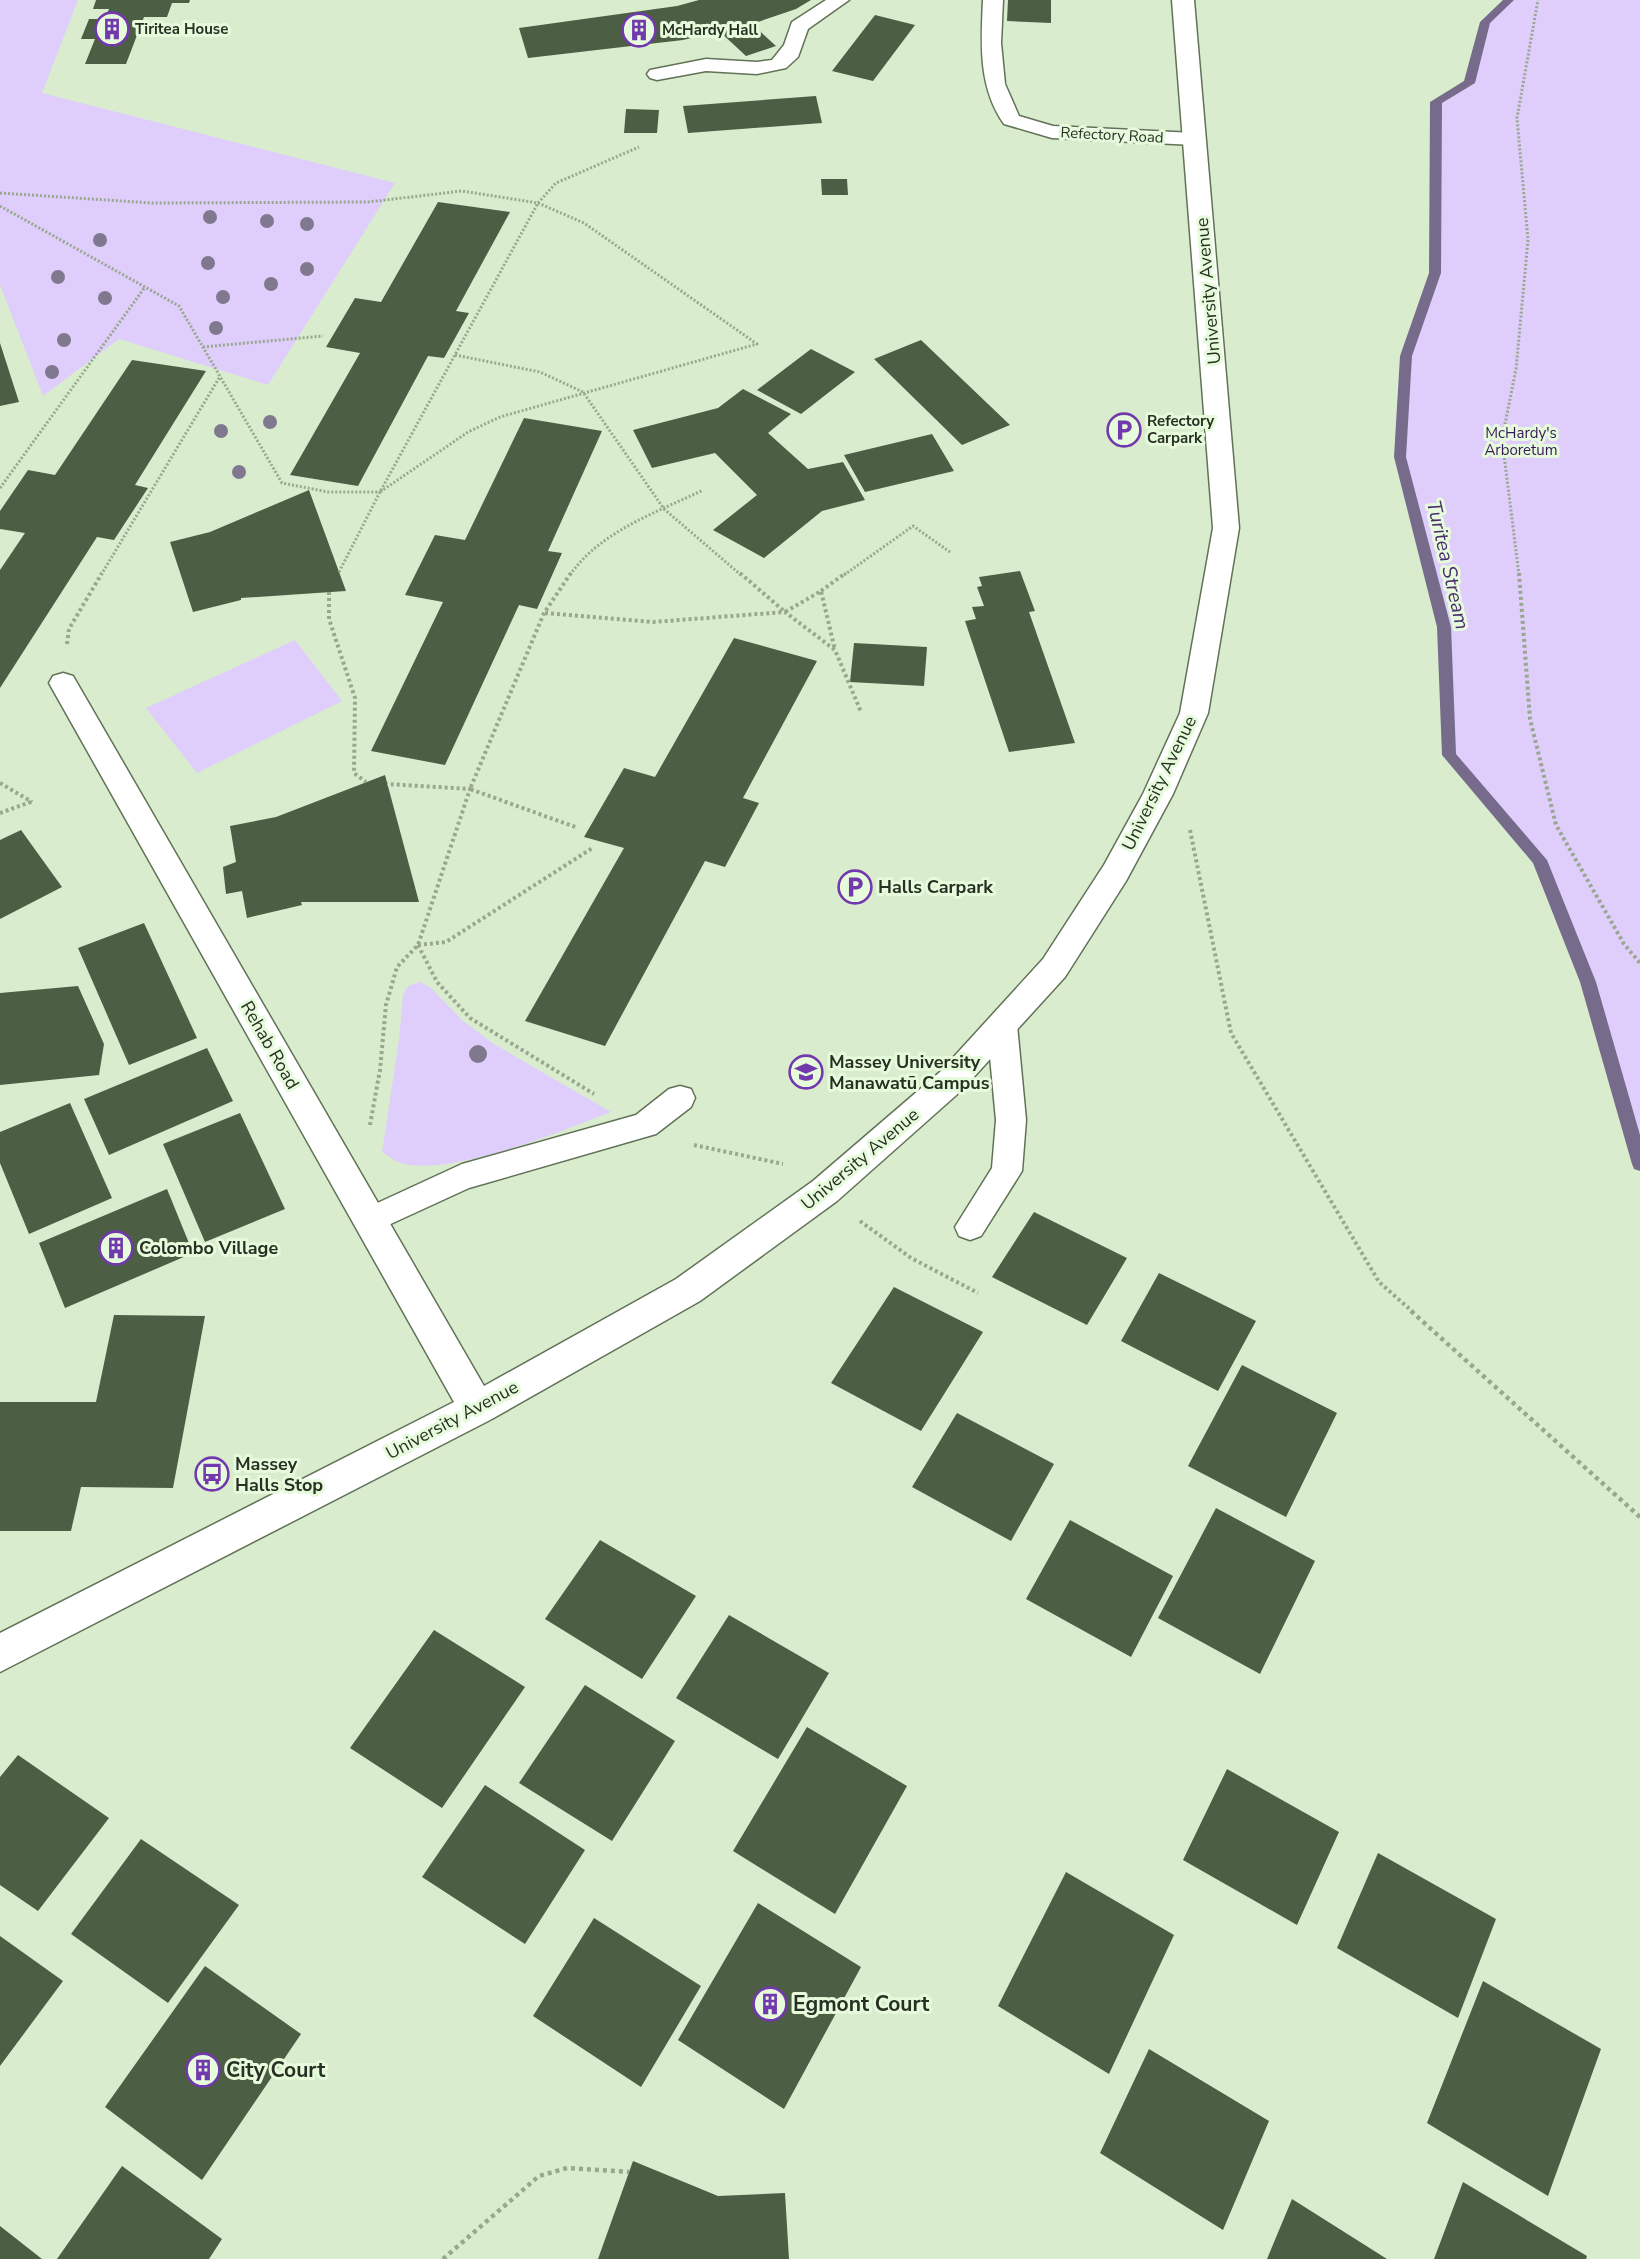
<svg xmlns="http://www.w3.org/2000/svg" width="1640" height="2259" viewBox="0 0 1640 2259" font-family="'Nunito Sans',sans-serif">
  <rect width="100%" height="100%" fill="#d9edce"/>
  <!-- green -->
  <path fill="#dfcdfc" d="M0,0H78L42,93L395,183L268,385L119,339L43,396L0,285Z
    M1509,0H1640V1164L1588,982L1539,860L1449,755L1444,627L1400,457L1406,356L1435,273L1436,102L1469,83L1485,22Z
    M295,640L342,701L197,773L146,708Z
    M420,982L430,987L462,1020L494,1044L611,1112C564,1130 445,1180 398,1162C393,1160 387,1155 382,1152L399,1040L403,995L408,986Z"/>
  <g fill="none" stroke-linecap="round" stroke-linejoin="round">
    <!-- stream -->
    <path fill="#776b8c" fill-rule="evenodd" d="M1503,0H1514L1490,23L1475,83L1442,103L1441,273L1412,356L1406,457L1451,627L1456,754L1547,860L1596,982L1640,1135V1171L1634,1169L1632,1164L1580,982L1533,863L1442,755L1437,627L1394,457L1400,356L1429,273L1430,102L1464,81L1480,22Z"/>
  </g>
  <!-- building -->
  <path fill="#4c5e43" d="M96,0H190L189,3H172L167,17H144L126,64H85L95,39H81L89,19H105L109,9H93Z
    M699,0H811L796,9L752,24L776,46L746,56L719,31L683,40L528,58L519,28L677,6Z
    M1008,0H1051V23L1007,21Z
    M875,15L915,25L873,81L832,71Z
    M816,96L822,123L688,133L683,106Z
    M626,109L659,110L657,133H624Z
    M821,179H847L848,195H822Z
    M438,202L510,212L456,311L469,313L444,358L428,356L358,486L290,475L360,353L326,347L355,298L381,302Z
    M921,340L1010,425L962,445L874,359Z
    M0,343L19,402L0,406Z
    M811,349L855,372L801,414L757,390Z
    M132,360L206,371L135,485L148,488L114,540L97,537L0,688V570L25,533L0,529V511L28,470L55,475Z
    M743,389L791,414L768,433L808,469L843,462L865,500L822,511L764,558L713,530L757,495L715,453L652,468L633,430L718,408Z
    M524,418L602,431L548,551L562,553L537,609L519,605L445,765L371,751L443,602L405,595L435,535L465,540Z
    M932,434L954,471L865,492L844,455Z
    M309,490L346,591L241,598V600L193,612L170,542L210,532Z
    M1020,571L1035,611L1029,612L1075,743L1009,752L965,621L976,619L972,607L984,606L977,587L982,586L979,577Z
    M734,638L817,661L743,798L759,803L725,867L705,861L605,1046L525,1021L624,848L584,837L624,768L655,777Z
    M854,643L927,647L924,686L850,682Z
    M385,775L419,902H301L302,905L247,918L242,891L226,894L223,867L236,862L230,826L276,817Z
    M21,830L62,887L0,919V840Z
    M144,923L197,1038L129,1065L78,948Z
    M78,986L104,1044L99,1075L0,1085V993Z
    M207,1048L233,1101L109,1155L84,1099Z
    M70,1103L112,1198L29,1234L0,1163V1132Z
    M240,1113L285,1209L205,1242L163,1144Z
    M167,1189L193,1253L65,1308L39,1243Z
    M1034,1212L1127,1258L1087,1325L992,1277Z
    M1159,1273L1256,1321L1218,1391L1121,1341Z
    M894,1287L983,1332L921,1431L831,1383Z
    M114,1315L205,1316L173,1488L81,1487L71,1531H0V1402H96Z
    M1242,1365L1337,1413L1286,1517L1188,1466Z
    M957,1413L1054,1464L1011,1541L912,1487Z
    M1216,1508L1315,1561L1260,1674L1158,1618Z
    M1070,1520L1173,1576L1131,1657L1026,1599Z
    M600,1540L696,1596L642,1679L545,1619Z
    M729,1615L829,1673L778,1759L676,1698Z
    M434,1630L525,1687L442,1808L350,1748Z
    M585,1685L675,1741L612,1841L519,1783Z
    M807,1727L907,1786L835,1914L733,1851Z
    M18,1755L109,1818L38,1911L0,1885V1777Z
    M1227,1769L1339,1832L1297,1925L1183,1860Z
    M485,1785L585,1850L525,1944L422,1877Z
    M141,1839L239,1905L168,2003L71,1934Z
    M1378,1853L1496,1919L1458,2018L1337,1948Z
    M1066,1872L1174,1935L1109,2074L998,2006Z
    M758,1903L861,1967L784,2109L678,2040Z
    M594,1918L701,1986L641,2087L533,2016Z
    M0,1936L63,1981L0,2066Z
    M205,1966L301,2034L202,2180L105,2107Z
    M1483,1981L1601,2049L1548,2196L1427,2123Z
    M1149,2049L1269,2121L1223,2230L1100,2153Z
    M633,2161L718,2196L785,2193L789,2259H598Z
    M122,2166L222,2239L209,2259H57Z
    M1463,2182L1587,2256L1586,2259H1434Z
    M1292,2199L1387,2259H1267Z
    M0,2226L42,2259H0Z"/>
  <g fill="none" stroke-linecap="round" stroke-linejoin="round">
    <defs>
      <path id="lane" d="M826,0H849L808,29L798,57L786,68L757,74L706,71L657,80L650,78L647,74L650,70L706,59L757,62L772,60L784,45L792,22Z
        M983,0H1003L1001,43L1005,84L1019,116L1053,126L1194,133L1201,135L1204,139L1201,143L1194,145L1052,138L1004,124C978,87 981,43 983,0Z
        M1002,1013L1012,1017L1017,1025L1026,1120L1022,1171L981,1236L970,1240L959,1236L955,1227L992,1168L996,1120L987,1025L992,1017Z
        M680,1086L691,1089L695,1098L691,1107L656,1134L469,1188L371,1233L360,1229L356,1220L360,1211L462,1164L636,1115L669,1089Z"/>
      <path id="street" d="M1172,0H1194L1239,528L1208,713L1173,794L1126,881L1065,977L962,1090L837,1201L700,1301L490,1420L0,1672V1633L454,1402L49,683L53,676L63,673L73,676L484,1386L676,1279L813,1181L940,1072L1043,959L1104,865L1143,794L1180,713L1213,528Z"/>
    </defs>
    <!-- lane casing -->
    <use href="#lane" stroke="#617257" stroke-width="3"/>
    <!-- street casing -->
    <use href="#street" stroke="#617257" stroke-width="3"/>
    <!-- path-far2 -->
    <path stroke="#98a88f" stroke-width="3" stroke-dasharray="2 2" stroke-linecap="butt" d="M0,193L152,203L368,202L462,191L538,203L556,183L639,147
      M538,203L584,223L757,344L500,417L468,432L380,492Z
      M0,206L179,306L282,483L328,492H380
      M203,347L323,336
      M455,355L540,372L583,392L664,509L741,575
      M0,488L145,287
      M339,572L380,492
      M101,575L219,378
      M570,575C600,531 658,512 703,490
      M844,575L913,526L950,552
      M1519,575L1502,439L1516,369L1528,240L1517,118L1538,0"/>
    <!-- path-far1 -->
    <path stroke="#98a88f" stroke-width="4" stroke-dasharray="3 3" stroke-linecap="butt" d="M571,573L544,613L470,789L578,828
      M740,573L785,612L821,591L835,650
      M1519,573L1530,719L1556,825L1624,944L1640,963
      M821,591L846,573
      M329,592V619L355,698L354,773L366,782
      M545,613L653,622L785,612L835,650L861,712
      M67,644L69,629L102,573
      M0,783L32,802
      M0,813L31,802
      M1190,830L1231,1033L1379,1282L1413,1312
      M418,945L437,982L470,1018L594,1094
      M418,945L446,942L594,847
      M370,1125L380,1070L386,1005L397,967L418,945L470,789L387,784
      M694,1145L783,1164
      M860,1221L911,1258L978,1293"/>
    <!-- path -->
    <path stroke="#98a88f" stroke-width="4.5" stroke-dasharray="4 4" stroke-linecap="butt" d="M1411,1311L1640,1517
      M443,2259L539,2176L567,2168L629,2172"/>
    <!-- lane -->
    <use href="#lane" fill="#fff" fill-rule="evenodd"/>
    <!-- street -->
    <use href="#street" fill="#fff" fill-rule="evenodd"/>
  </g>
  <!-- trees -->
  <g fill="#80788e">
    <circle cx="210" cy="217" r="7"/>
    <circle cx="267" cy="221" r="7"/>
    <circle cx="307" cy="224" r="7"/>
    <circle cx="100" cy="240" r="7"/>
    <circle cx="208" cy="263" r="7"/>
    <circle cx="307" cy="269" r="7"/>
    <circle cx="58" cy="277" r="7"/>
    <circle cx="271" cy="284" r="7"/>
    <circle cx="223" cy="297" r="7"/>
    <circle cx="105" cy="298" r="7"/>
    <circle cx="216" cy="328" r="7"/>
    <circle cx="64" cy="340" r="7"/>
    <circle cx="52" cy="372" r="7"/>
    <circle cx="270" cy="422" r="7"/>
    <circle cx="221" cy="431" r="7"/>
    <circle cx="239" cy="472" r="7"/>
    <circle cx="478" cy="1054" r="9"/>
  </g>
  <!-- icons -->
  <defs>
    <symbol id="building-ring" viewBox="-11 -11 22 22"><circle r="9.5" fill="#e6fbdb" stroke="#7238ae" stroke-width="1.5"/><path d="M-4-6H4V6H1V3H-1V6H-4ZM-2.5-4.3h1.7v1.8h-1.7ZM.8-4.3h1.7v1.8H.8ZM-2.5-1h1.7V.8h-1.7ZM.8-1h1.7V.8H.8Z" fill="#7238ae"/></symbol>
    <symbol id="parking-ring" viewBox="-11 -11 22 22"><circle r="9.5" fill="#e6fbdb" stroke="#7238ae" stroke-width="1.5"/><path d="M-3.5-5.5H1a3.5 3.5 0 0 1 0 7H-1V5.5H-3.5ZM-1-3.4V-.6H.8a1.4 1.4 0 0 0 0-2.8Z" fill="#7238ae"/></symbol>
    <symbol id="university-ring" viewBox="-11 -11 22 22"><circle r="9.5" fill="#e6fbdb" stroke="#7238ae" stroke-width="1.5"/><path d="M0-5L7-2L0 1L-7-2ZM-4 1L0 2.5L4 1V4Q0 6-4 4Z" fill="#7238ae"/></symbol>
    <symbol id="bus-ring" viewBox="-11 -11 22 22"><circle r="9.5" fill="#e6fbdb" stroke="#7238ae" stroke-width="1.5"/><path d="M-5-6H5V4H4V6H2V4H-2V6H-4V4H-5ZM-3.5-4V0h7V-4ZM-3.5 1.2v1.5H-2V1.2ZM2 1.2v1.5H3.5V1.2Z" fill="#7238ae"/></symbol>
  </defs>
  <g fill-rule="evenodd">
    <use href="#building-ring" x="93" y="10" width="38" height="38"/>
    <use href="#building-ring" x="620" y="11" width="38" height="38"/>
    <use href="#parking-ring" x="1105" y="411" width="38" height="38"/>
    <use href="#parking-ring" x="836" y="868" width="38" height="38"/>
    <use href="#university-ring" x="787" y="1053" width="38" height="38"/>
    <use href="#building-ring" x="97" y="1229" width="38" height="38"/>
    <use href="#bus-ring" x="193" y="1455" width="38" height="38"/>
    <use href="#building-ring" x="751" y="1985" width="38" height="38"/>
    <use href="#building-ring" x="184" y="2051" width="38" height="38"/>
  </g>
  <g text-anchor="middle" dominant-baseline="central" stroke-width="6" stroke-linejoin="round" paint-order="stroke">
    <!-- far-poi labels -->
    <g font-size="15" font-weight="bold" fill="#283024" stroke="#e6fbdb" text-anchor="start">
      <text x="135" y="29">Tiritea House</text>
      <text x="662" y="30">McHardy Hall</text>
      <text x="1147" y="421">Refectory<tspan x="1147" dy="17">Carpark</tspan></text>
    </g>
    <!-- far-street labels -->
    <g font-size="15" fill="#283024" stroke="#e6fbdb">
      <text transform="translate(1112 135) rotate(3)">Refectory Road</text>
    </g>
    <!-- far-park labels -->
    <g font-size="15" fill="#371859" stroke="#e6fbdb">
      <text x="1521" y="433">McHardy's<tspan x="1521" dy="17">Arboretum</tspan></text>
    </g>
    <!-- street labels -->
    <g font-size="18" fill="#283024" stroke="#e6fbdb">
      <text transform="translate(1208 291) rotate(-95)">University Avenue</text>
      <text transform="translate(1159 783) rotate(-64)">University Avenue</text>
      <text transform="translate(270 1045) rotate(60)">Rehab Road</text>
      <text transform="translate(860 1159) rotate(-40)">University Avenue</text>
      <text transform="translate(452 1420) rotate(-28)">University Avenue</text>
    </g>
    <!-- poi labels -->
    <g font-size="18" font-weight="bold" fill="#283024" stroke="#e6fbdb" text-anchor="start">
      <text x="878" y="887">Halls Carpark</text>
      <text x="829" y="1062">Massey University<tspan x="829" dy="21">Manawatū Campus</tspan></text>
      <text x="139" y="1248">Colombo Village</text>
      <text x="235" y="1464">Massey<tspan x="235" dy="21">Halls Stop</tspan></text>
    </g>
    <!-- water labels -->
    <g font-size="20" font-style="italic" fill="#4b2d6e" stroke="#e6fbdb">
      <text transform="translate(1448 565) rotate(77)">Turitea Stream</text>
    </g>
    <!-- near-poi labels -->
    <g font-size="21" font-weight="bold" fill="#283024" stroke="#e6fbdb" text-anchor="start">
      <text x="793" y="2004">Egmont Court</text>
      <text x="226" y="2070">City Court</text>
    </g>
  </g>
</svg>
